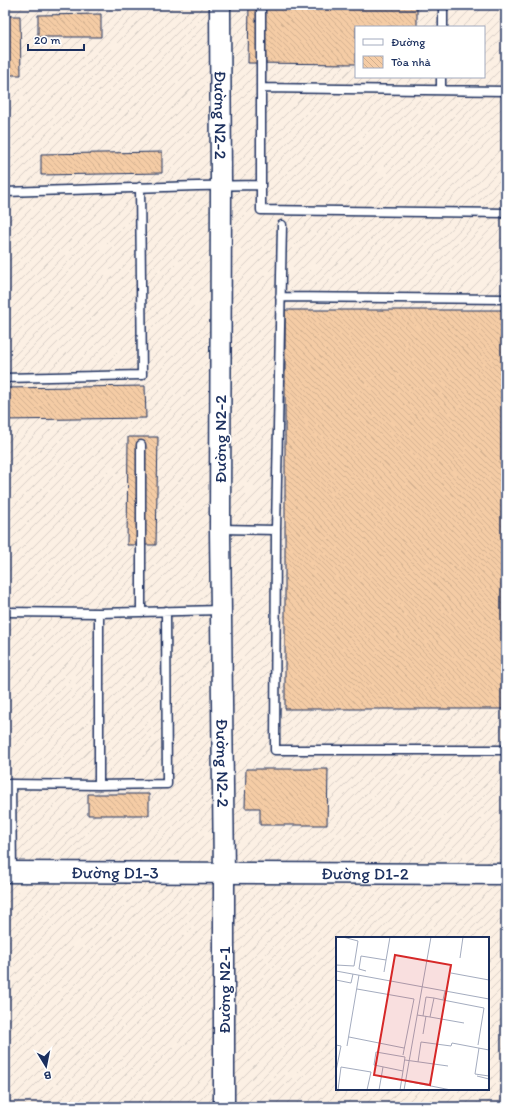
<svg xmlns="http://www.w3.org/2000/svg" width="511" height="1112" viewBox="0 0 511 1112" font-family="Itim,sans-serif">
  <defs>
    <pattern id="industrial-furrows" width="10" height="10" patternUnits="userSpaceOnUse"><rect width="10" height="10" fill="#fcf0e4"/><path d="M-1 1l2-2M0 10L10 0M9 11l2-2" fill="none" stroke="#d7cec6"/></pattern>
    <pattern id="building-back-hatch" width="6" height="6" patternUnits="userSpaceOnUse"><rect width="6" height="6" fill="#f5cca5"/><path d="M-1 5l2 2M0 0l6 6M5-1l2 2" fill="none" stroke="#d1b090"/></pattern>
  </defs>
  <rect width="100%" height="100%" fill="#fff"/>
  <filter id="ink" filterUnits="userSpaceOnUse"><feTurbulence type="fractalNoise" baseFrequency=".025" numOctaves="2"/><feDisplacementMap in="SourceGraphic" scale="8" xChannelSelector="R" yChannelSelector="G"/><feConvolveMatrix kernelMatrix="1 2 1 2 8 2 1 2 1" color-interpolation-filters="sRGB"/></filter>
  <g filter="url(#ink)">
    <!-- industrial -->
    <path fill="url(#industrial-furrows)" fill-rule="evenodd" d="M5,5H506V1107H5ZM356,27H484V77H356ZM337,938H488V1089H337Z"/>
    <!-- building -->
    <path fill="url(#building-back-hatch)" stroke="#1b2f5e" d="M249,5H417V27H356V64L248,63Z
      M101,14V37H38V15Z
      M5,16H20L21,75H5Z
      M162,152V173L41,175V154Z
      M285,310H506V709H285Z
      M145,386L146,418L5,420V388Z
      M128,437H158L156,545H127Z
      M246,769H328L327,825H260V808H245Z
      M88,794H149V815H88Z"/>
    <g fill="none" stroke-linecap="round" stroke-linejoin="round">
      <defs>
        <path id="service" d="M261,5V210L506,213
          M443,27V5
          M261,88L506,91
          M441,90V77
          M5,192L197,186L261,185
          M282,225L276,530L275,750H506
          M280,297L506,299
          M5,378L142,375L140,187
          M141,445V612
          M221,529L276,530
          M5,612L99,613
          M5,784H11L12,872
          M11,784L99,785V613L221,610
          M99,785L167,784L166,611"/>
        <g id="tertiary">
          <path id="s1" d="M220,5L221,185L220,529L224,873V1107"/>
          <path id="s2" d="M5,872L506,874"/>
        </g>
      </defs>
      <!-- service casing -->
      <use href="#service" stroke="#1b2f5e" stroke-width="11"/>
      <!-- tertiary casing -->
      <use href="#tertiary" stroke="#1b2f5e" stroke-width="23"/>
      <!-- service -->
      <use href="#service" stroke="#fff" stroke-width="8"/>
      <!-- tertiary -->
      <use href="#tertiary" stroke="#fff" stroke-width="20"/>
    </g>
  </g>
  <g text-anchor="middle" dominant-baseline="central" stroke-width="3.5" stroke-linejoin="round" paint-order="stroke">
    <!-- street labels -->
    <g font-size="17" fill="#1b2f5e" stroke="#fff">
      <text stroke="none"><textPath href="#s1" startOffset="110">Đường N2-2</textPath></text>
      <text transform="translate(220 439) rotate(-90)">Đường N2-2</text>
      <text stroke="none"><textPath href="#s1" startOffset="758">Đường N2-2</textPath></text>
      <text stroke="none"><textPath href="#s2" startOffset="110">Đường D1-3</textPath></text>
      <text stroke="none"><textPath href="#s2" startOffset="360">Đường D1-2</textPath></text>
      <text transform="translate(224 990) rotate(-90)">Đường N2-1</text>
    </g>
  </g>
  <!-- overview -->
  <g transform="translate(336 937)">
    <rect width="153" height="153" fill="#fff"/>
    <path fill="none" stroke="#a4acbf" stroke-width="1" d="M124,21L127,0M0,28L18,29L22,4L7,0M0,34L153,62M30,34L23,32L25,19L50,23M48,35L54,0M115,36L153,43M0,43L15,46L17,37M21,52L78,62L67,118M109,54L107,63L148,71L142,108M81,78L94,80L98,61L107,63M87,79L90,60L98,61M94,80L128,86M87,97L90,79M13,100L68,111M0,108L5,109L0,134M11,109L23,38M143,111L139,137L153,139M69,123L112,129M82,125L85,105L115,109L116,106L153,113M141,139L153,142M70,144L115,153M2,153L5,130L35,135L31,153M43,153L47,130M64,153L67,134L69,120L40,115L38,128L67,134M68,153L95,0"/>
    <path fill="#d62828" fill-opacity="0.15" stroke="#d62828" stroke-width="2" d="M59,18L115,28L94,148L38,138Z"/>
    <rect width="153" height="153" fill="none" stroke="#1b2f5e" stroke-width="2"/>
  </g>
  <!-- margin -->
  <rect width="511" height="1112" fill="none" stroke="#fff" stroke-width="20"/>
  <rect x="10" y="10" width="491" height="1092" fill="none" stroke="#1b2f5e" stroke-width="1.5" filter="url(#ink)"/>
  <!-- legend -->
  <rect x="355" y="26" width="130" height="52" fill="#ffffff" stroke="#a4acbf"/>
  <rect x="363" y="39" width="20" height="6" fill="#ffffff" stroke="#a4acbf"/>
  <text x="391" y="46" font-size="12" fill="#1b2f5e">Đường</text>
  <rect x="363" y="56" width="20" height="12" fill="url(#building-back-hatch)" stroke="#a4acbf"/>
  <text x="391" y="66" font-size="12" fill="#1b2f5e">Tòa nhà</text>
  <!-- north arrow -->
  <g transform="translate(46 1066) rotate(170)" stroke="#ffffff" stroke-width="3" paint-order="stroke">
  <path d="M0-3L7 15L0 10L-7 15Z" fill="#1b2f5e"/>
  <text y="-6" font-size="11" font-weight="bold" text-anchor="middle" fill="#1b2f5e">B</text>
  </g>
  <!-- scale -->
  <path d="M28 44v6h56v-6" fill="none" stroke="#1b2f5e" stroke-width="2"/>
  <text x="34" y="44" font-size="12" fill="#1b2f5e" stroke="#ffffff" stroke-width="3" paint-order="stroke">20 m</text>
</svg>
